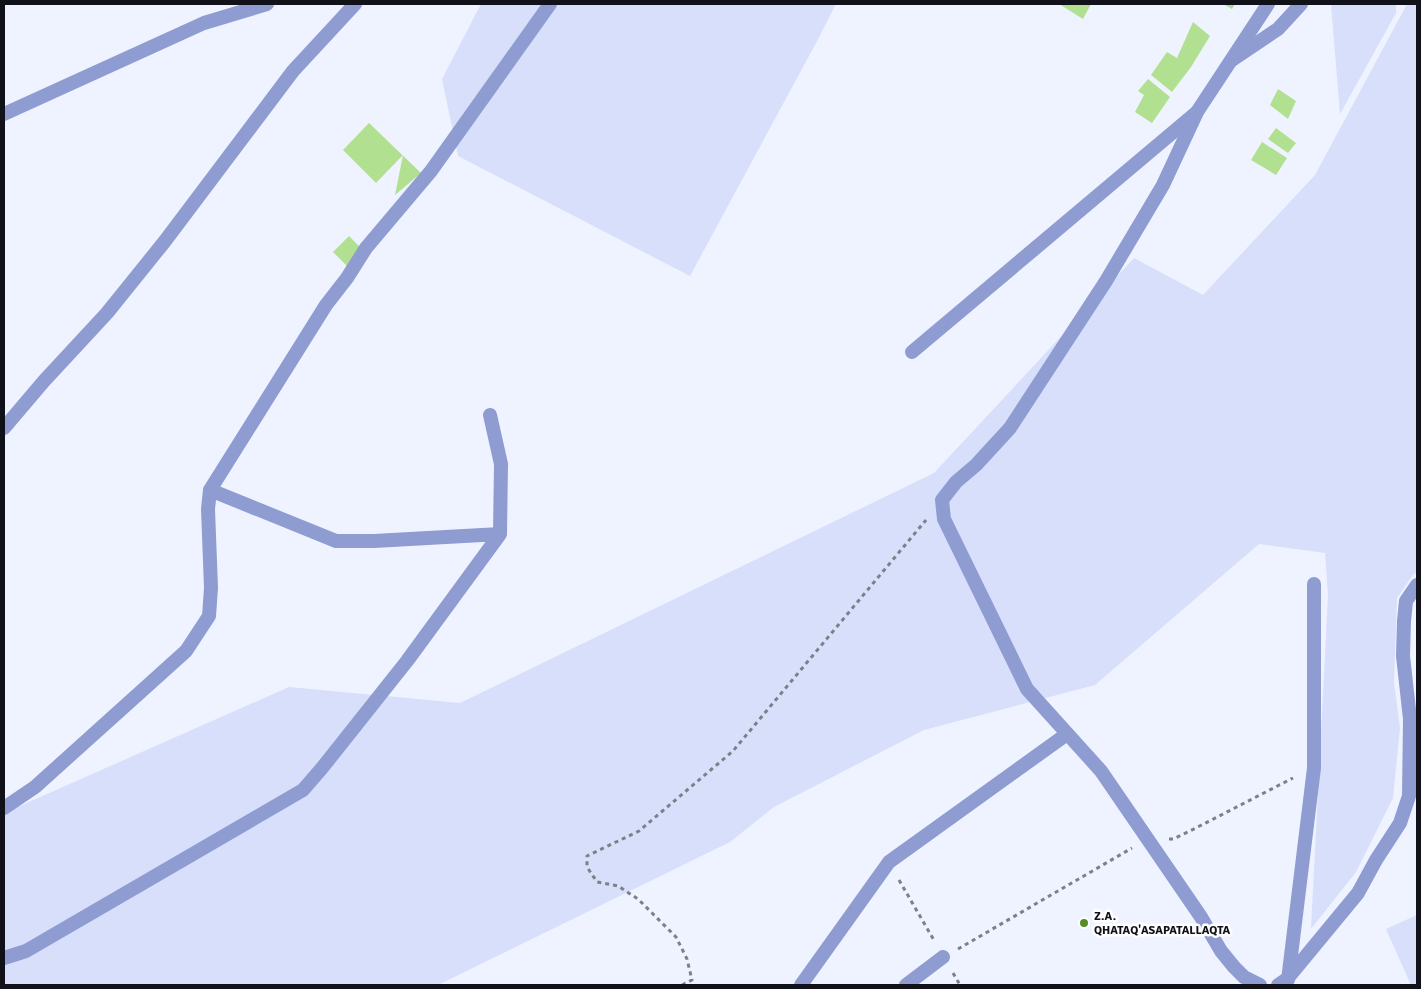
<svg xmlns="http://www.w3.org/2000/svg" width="1421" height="989" viewBox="0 0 1421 989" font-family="Signika,sans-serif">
  <rect width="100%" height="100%" fill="#eff3ff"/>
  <!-- green -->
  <path fill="#d7dffb" d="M481,4H836L816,43L690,276L458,156L442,79Z
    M1331,4H1396V13L1340,114Z
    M1407,4H1417V572L1413,575L1397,598L1394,682L1400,728L1393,798L1356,872L1311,929L1328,596L1325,553L1259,544L1095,685L924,730L774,807L730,842L438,985H4V813L289,687L460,703L934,473L1134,258L1203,295L1315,175Z
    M1417,915V985H1411L1386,929Z"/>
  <!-- building -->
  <path fill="#b0e090" d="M1059,4H1091L1083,19Z
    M1223,4H1235L1232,9Z
    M1193,22L1210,36L1191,67L1172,92L1151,75L1167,52L1177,58Z
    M1148,79L1170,97L1152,123L1135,112L1144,95L1138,91Z
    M1278,89L1296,101L1288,119L1270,105Z
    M369,123L421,173L395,195L403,155L376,183L343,150Z
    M1276,128L1296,143L1288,153L1268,139Z
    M1262,142L1287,158L1276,175L1251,160Z
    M349,236L363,250L347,266L333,252Z"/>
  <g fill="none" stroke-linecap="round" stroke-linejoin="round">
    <!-- path -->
    <path stroke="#7d7f89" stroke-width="3" stroke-dasharray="4 4" stroke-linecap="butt" d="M1169,839H1173L1190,831L1293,778
      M899,880L935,942
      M958,949L1132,848
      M953,973L960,985
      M682,985L692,980L687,959L676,937L638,899L618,886L597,882L587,867V856L639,831L733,751L926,520"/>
    <!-- minor -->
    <path stroke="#8e9cd1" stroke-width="14" d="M1232,60L1278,29L1301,4
      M4,114L204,23L267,4
      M912,352L1197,112
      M4,428L44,381L107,313L165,241L293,71L355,4
      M210,490L336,541H374L500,534
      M4,808L35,787L186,651L209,616L211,588L208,509L210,490L326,305L347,278L366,248L431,171L550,4
      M4,958L26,951L303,790L322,768L407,661L500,534L501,464L490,415
      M1287,979L1358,893L1376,860L1400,823L1409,796L1410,719L1403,656L1404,621L1406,601L1417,585
      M1288,980L1314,768V584
      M801,985L889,862L1067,734
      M906,985L943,957"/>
    <!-- tertiary -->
    <path stroke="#8e9cd1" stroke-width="14" d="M1260,985L1244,977L1234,967L1221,951L1201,917L1101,771L1027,689L944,519L942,500L956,482L976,465L1010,428L1106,281L1163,185L1197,112L1268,4
      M1278,985L1287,979"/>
  </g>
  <!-- markers -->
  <circle fill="#578d28" stroke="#fff" stroke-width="2" cx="1084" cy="923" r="5"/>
  <g text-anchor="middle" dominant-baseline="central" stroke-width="5" stroke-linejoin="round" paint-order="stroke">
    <!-- poi labels -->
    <g font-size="12" font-weight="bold" fill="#111219" stroke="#fff" text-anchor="start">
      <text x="1094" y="916">Z.A.<tspan x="1094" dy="14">QHATAQ'ASAPATALLAQTA</tspan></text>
    </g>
  </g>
  <!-- border -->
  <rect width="1421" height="989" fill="none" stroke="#111219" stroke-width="10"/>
</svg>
